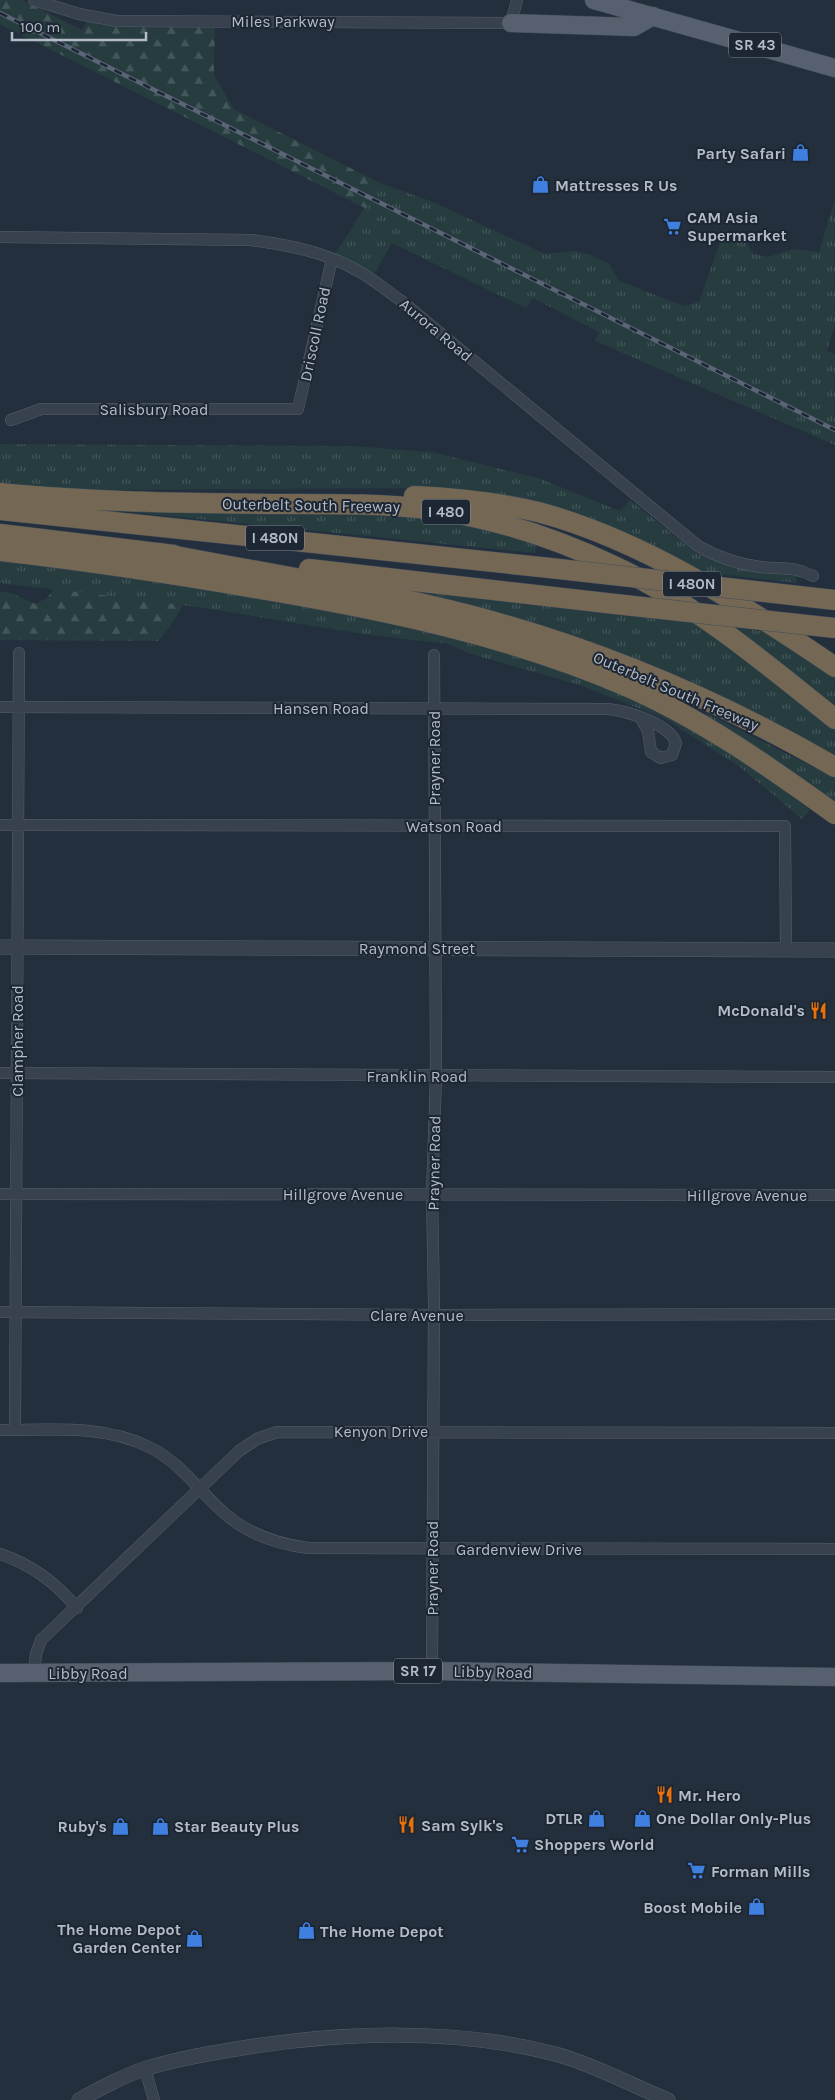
<svg xmlns="http://www.w3.org/2000/svg" width="835" height="2100" viewBox="0 0 835 2100" font-family="Karla,sans-serif">
  <defs>
    <pattern id="grass-tufts" width="24" height="20" patternUnits="userSpaceOnUse" patternTransform="scale(1.25)"><rect width="24" height="20" fill="#263c3f"/><path d="M3 7l-1-3M5 7V3M7 7l1-3M15 17l-1-3M17 17v-4M19 17l1-3" fill="none" stroke="#435659"/></pattern>
    <pattern id="forest-firs" width="22" height="20" patternUnits="userSpaceOnUse" patternTransform="scale(1.25)"><rect width="22" height="20" fill="#263c3f"/><path d="M5 1l3.5 6h-7zM16 11l3.5 6h-7z" fill="#435659"/></pattern>
  </defs>
  <rect width="100%" height="100%" fill="#242f3e"/>
  <!-- grass -->
  <path fill="url(#grass-tufts)" d="M380,183L433,202L545,254L574,251L589,254L609,264L619,281L684,306L699,302L724,231L746,242L754,254L768,257L793,249L819,252L835,199V324L827,351L835,354V445L595,341L599,332L533,298L526,308L392,243L371,279L332,259Z
    M0,444L350,446L432,452L541,479L620,511L630,500L696,553L741,567L796,576L797,583L684,570L650,548L413,488L79,490L0,484Z
    M129,507L362,511L455,520L537,543L535,553L129,512Z
    M0,558L225,589L449,634L581,676L686,724L754,768L810,810L802,819L739,766L665,719L580,685L471,654L446,643L420,641L357,633L198,607L0,583Z
    M397,588L703,624L835,729V757Z
    M736,628L771,632L835,677V707Z
    M706,713L835,778V801L774,759L704,716Z"/>
  <!-- forest -->
  <path fill="url(#forest-firs)" d="M0,0H22L82,30L89,17L215,21L214,75L234,109L380,183L365,208L0,24Z
    M54,589L183,605L170,627L158,641L0,640V591L14,594L35,604L47,598Z"/>
  <g fill="none" stroke-linecap="round" stroke-linejoin="round">
    <defs>
      <path id="minor" d="M34,0L79,14L117,21L511,23L517,0
        M0,237L251,240C288,245 326,252 358,271C373,279 386,290 400,300L698,546C717,557 738,564 760,567C781,569 794,566 813,576
        M11,420L41,409H298L332,259
        M0,707L608,709C627,711 670,724 676,743L672,755L661,758L651,752L648,731L640,717
        M0,825L785,826L786,949
        M0,1073L835,1077
        M0,1194L835,1195
        M0,1312L440,1315L835,1314
        M0,1430C50,1430 103,1424 149,1447C180,1462 198,1490 223,1512C247,1534 277,1544 308,1548L835,1549
        M15,1430L19,653
        M0,1554C32,1565 55,1582 77,1608
        M432,1671L434,1304L432,1194L436,1076L434,655
        M34,1673L36,1654L41,1640L239,1451L257,1439L277,1432L835,1433
        M145,2069L154,2100"/>
      <path id="tertiary" d="M0,947L835,950
        M79,2100C101,2088 123,2076 147,2068C176,2059 206,2054 236,2049C339,2032 457,2027 559,2055C597,2066 631,2085 668,2100"/>
      <path id="primary" d="M594,0L835,68
        M511,23L634,27L653,16
        M0,1673L432,1671L835,1677"/>
      <path id="motorway" d="M0,493C90,502 179,503 269,504C324,504 380,503 435,510C497,519 558,539 614,566C696,604 765,663 835,719
        M414,496C455,498 497,502 538,512C641,539 747,607 835,667
        M0,510L550,568
        M0,534L174,555
        M0,551C87,561 174,574 260,589C385,610 510,636 626,686C702,719 768,766 835,814
        M160,553C263,573 367,589 469,615C596,648 721,701 835,767
        M309,569L615,604"/>
    </defs>
    <!-- minor casing -->
    <use href="#minor" stroke="#565f6c" stroke-width="12"/>
    <!-- tertiary casing -->
    <use href="#tertiary" stroke="#565f6c" stroke-width="15"/>
    <!-- primary casing -->
    <use href="#primary" stroke="#414a57" stroke-width="19"/>
    <!-- motorway casing -->
    <use href="#motorway" stroke="#434c59" stroke-width="21"/>
    <!-- minor -->
    <use href="#minor" stroke="#38414e" stroke-width="11"/>
    <!-- tertiary -->
    <use href="#tertiary" stroke="#38414e" stroke-width="14"/>
    <!-- primary -->
    <use href="#primary" stroke="#56606e" stroke-width="18"/>
    <!-- motorway -->
    <use href="#motorway" stroke="#746855" stroke-width="20"/>
    <defs>
      <path id="rail" d="M0,13L835,430"/>
    </defs>
    <!-- rail casing -->
    <use href="#rail" stroke="#5a6575" stroke-width="4.5"/>
    <!-- rail -->
    <use href="#rail" stroke="#1d2633" stroke-width="2.5" stroke-dasharray="8" stroke-linecap="butt"/>
    <defs>
      <path id="motorway-bridge" d="M550,568L835,600
        M615,604L835,628"/>
    </defs>
    <!-- motorway-bridge casing -->
    <use href="#motorway-bridge" stroke="#434c59" stroke-width="21" stroke-linecap="butt"/>
    <!-- motorway-bridge -->
    <use href="#motorway-bridge" stroke="#746855" stroke-width="20"/>
  </g>
  <!-- icons -->
  <defs>
    <symbol id="shop-bare" viewBox="-9 -9 18 18"><path d="M-5-2.5h2.3a2.7 3.5 0 0 1 5.4 0H5L5.5 6h-11ZM-1.5-2.5h3a1.5 2.3 0 0 0-3 0Z" fill="#3f7fe0" stroke="#1d2633" stroke-width="2.5" paint-order="stroke"/></symbol>
    <symbol id="supermarket-bare" viewBox="-9 -9 18 18"><path d="M-6-5.5h2.5l.6 2H6L4.5 2H-2.5L-4.4-4H-6ZM-1.5 3.2a1.3 1.3 0 1 0 .1 0ZM3 3.2a1.3 1.3 0 1 0 .1 0Z" fill="#3f7fe0" stroke="#1d2633" stroke-width="2.5" paint-order="stroke"/></symbol>
    <symbol id="restaurant-bare" viewBox="-9 -9 18 18"><path d="M-5-6h1v4h1v-4h1v4h1v-4h1v5L-1.5 .5V6h-2V.5L-5-1ZM5-6V6H3V1.5H1.5Q1.5-4 5-6Z" fill="#e8710a" stroke="#1d2633" stroke-width="2.5" paint-order="stroke"/></symbol>
  </defs>
  <g fill-rule="evenodd">
    <use href="#shop-bare" x="788" y="140" width="25" height="25"/>
    <use href="#shop-bare" x="528" y="172" width="25" height="25"/>
    <use href="#supermarket-bare" x="660" y="214" width="25" height="25"/>
    <use href="#restaurant-bare" x="806" y="998" width="25" height="25"/>
    <use href="#restaurant-bare" x="652" y="1782" width="25" height="25"/>
    <use href="#shop-bare" x="584" y="1806" width="25" height="25"/>
    <use href="#shop-bare" x="630" y="1806" width="25" height="25"/>
    <use href="#restaurant-bare" x="394" y="1812" width="25" height="25"/>
    <use href="#shop-bare" x="108" y="1814" width="25" height="25"/>
    <use href="#shop-bare" x="148" y="1814" width="25" height="25"/>
    <use href="#supermarket-bare" x="508" y="1832" width="25" height="25"/>
    <use href="#supermarket-bare" x="684" y="1858" width="25" height="25"/>
    <use href="#shop-bare" x="744" y="1894" width="25" height="25"/>
    <use href="#shop-bare" x="294" y="1918" width="25" height="25"/>
    <use href="#shop-bare" x="182" y="1926" width="25" height="25"/>
  </g>
  <g text-anchor="middle" dominant-baseline="central" stroke-width="4" stroke-linejoin="round" paint-order="stroke">
    <!-- shield labels -->
    <g fill="#1d2633" stroke="#878f9c" stroke-width="1">
      <rect x="729" y="32.5" width="52" height="25" rx="4"/>
      <rect x="422" y="499.5" width="48" height="25" rx="4"/>
      <rect x="246" y="525.5" width="58" height="25" rx="4"/>
      <rect x="663" y="571.5" width="58" height="25" rx="4"/>
      <rect x="394" y="1658.5" width="48" height="25" rx="4"/>
    </g>
    <g font-size="15" font-weight="bold" fill="#b4bcc9">
      <text x="755" y="45">SR 43</text>
      <text x="446" y="512">I 480</text>
      <text x="275" y="538">I 480N</text>
      <text x="692" y="584">I 480N</text>
      <text x="418" y="1671">SR 17</text>
    </g>
    <!-- street labels -->
    <g font-size="16" fill="#b4bcc9" stroke="#1d2633">
      <text x="283" y="21">Miles Parkway</text>
      <text transform="translate(436 330) rotate(40)">Aurora Road</text>
      <text transform="translate(315 334) rotate(-78)">Driscoll Road</text>
      <text x="154" y="409">Salisbury Road</text>
      <text transform="translate(311 505) rotate(1)">Outerbelt South Freeway</text>
      <text transform="translate(676 691) rotate(23)">Outerbelt South Freeway</text>
      <text x="321" y="708">Hansen Road</text>
      <text transform="translate(434 758) rotate(-90)">Prayner Road</text>
      <text x="454" y="826">Watson Road</text>
      <text x="417" y="948">Raymond Street</text>
      <text transform="translate(17 1041) rotate(-90)">Clampher Road</text>
      <text x="417" y="1076">Franklin Road</text>
      <text transform="translate(434 1163) rotate(-89)">Prayner Road</text>
      <text x="343" y="1194">Hillgrove Avenue</text>
      <text x="747" y="1195">Hillgrove Avenue</text>
      <text x="417" y="1315">Clare Avenue</text>
      <text x="381" y="1431">Kenyon Drive</text>
      <text x="519" y="1549">Gardenview Drive</text>
      <text transform="translate(432 1568) rotate(-90)">Prayner Road</text>
      <text transform="translate(493 1672) rotate(1)">Libby Road</text>
      <text x="88" y="1673">Libby Road</text>
    </g>
    <!-- poi labels -->
    <g font-size="16" font-weight="bold" fill="#b4bcc9" stroke="#1d2633" text-anchor="start">
      <text x="786" y="153" text-anchor="end">Party Safari</text>
      <text x="555" y="185">Mattresses R Us</text>
      <text x="687" y="217">CAM Asia<tspan x="687" dy="18">Supermarket</tspan></text>
      <text x="805" y="1010" text-anchor="end">McDonald's</text>
      <text x="678" y="1795">Mr. Hero</text>
      <text x="583" y="1818" text-anchor="end">DTLR</text>
      <text x="656" y="1818">One Dollar Only-Plus</text>
      <text x="421" y="1825">Sam Sylk's</text>
      <text x="107" y="1826" text-anchor="end">Ruby's</text>
      <text x="174" y="1826">Star Beauty Plus</text>
      <text x="534" y="1844">Shoppers World</text>
      <text x="711" y="1871">Forman Mills</text>
      <text x="742" y="1907" text-anchor="end">Boost Mobile</text>
      <text x="181" y="1929" text-anchor="end">The Home Depot<tspan x="181" dy="18">Garden Center</tspan></text>
      <text x="320" y="1931">The Home Depot</text>
    </g>
  </g>
  <!-- scale -->
  <path d="M12 32v8h134v-8" fill="none" stroke="#b4bcc9" stroke-width="2.5"/>
  <text x="20" y="32" font-size="15" fill="#b4bcc9" stroke="#1d2633" stroke-width="4" paint-order="stroke">100 m</text>
</svg>
